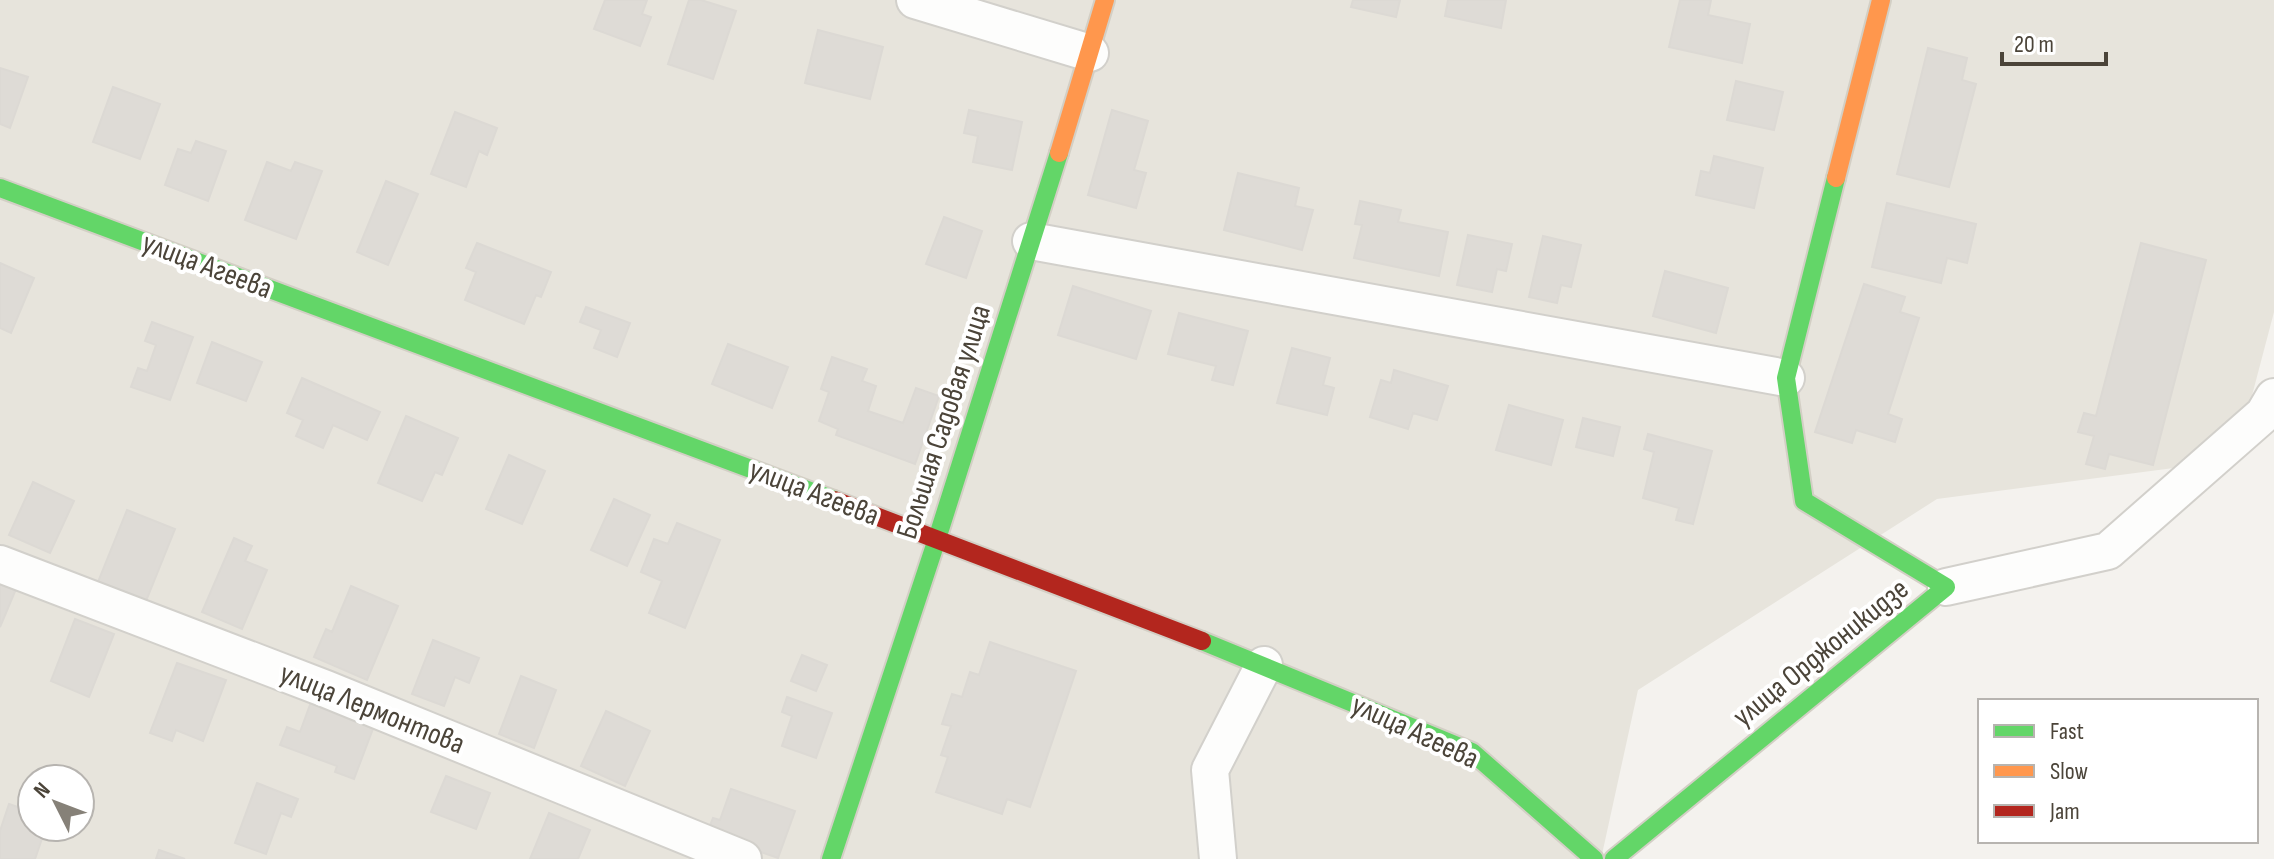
<svg xmlns="http://www.w3.org/2000/svg" width="2274" height="859" viewBox="0 0 2274 859" font-family="'Sofia Sans Condensed',sans-serif">
  <rect width="100%" height="100%" fill="#f4f2ee"/>
  <!-- residential -->
  <path fill="#e7e4dc" fill-rule="evenodd" d="M0,0H2274V312L2235,460L1937,499L1638,690L1601,859H0ZM32,779H80V827H32Z"/>
  <!-- building -->
  <path fill="#dedbd6" stroke="#dcd9d4" stroke-width="2" d="M605,0H647L642,14L651,17L640,46L594,29Z
    M689,0H701L736,11L713,79L668,64Z
    M1353,0H1400L1396,17L1351,7Z
    M1448,0H1506L1501,28L1445,16Z
    M1680,0H1711L1708,15L1750,24L1742,63L1669,47Z
    M818,30L883,47L870,99L805,83Z
    M1928,48L1967,58L1962,80L1976,84L1949,187L1897,174Z
    M0,68L28,77L10,128L0,124Z
    M1736,81L1783,92L1774,130L1727,120Z
    M113,87L160,104L140,159L93,142Z
    M969,110L1022,122L1012,170L973,162L978,136L964,133Z
    M1112,110L1148,121L1134,170L1146,173L1136,208L1088,195Z
    M455,112L497,128L487,155L479,151L466,187L431,174Z
    M196,141L226,151L208,201L165,185L178,149L191,153Z
    M1714,156L1763,168L1754,208L1696,195L1701,171L1710,173Z
    M267,162L291,171L295,162L322,171L296,239L245,220Z
    M1238,173L1299,188L1295,206L1313,210L1302,250L1224,230Z
    M386,181L418,194L388,265L357,252Z
    M1360,201L1401,210L1398,222L1448,232L1439,276L1354,258L1362,225L1355,224Z
    M1887,203L1976,224L1967,263L1947,258L1941,283L1872,267Z
    M944,217L982,231L966,278L926,264Z
    M1468,235L1512,244L1506,271L1497,269L1492,292L1457,285Z
    M1543,236L1581,245L1571,287L1561,285L1557,303L1529,297Z
    M477,243L551,272L541,297L536,295L524,324L465,300L476,272L466,268Z
    M2141,243L2206,260L2153,465L2109,454L2105,469L2086,464L2094,436L2078,432L2084,413L2096,416Z
    M0,263L34,278L11,333L0,328Z
    M1665,271L1728,288L1716,333L1653,316Z
    M1864,284L1905,297L1900,312L1919,318L1888,414L1902,419L1895,442L1856,430L1852,443L1815,432Z
    M1073,286L1151,311L1136,359L1058,335Z
    M586,307L630,323L617,357L594,348L601,330L580,322Z
    M1179,313L1248,331L1233,385L1212,380L1216,366L1168,354Z
    M152,322L193,337L170,400L131,387L138,368L147,371L156,345L145,341Z
    M212,342L262,362L246,401L197,383Z
    M728,344L788,367L772,408L712,384Z
    M1292,348L1330,358L1323,385L1334,388L1327,415L1277,403Z
    M832,357L867,369L862,381L876,386L868,411L903,423L916,388L939,396L915,464L836,435L838,429L819,421L829,392L821,389Z
    M1394,370L1448,386L1437,420L1413,413L1408,429L1370,417L1381,380L1391,383Z
    M302,378L380,412L367,440L333,425L323,448L296,436L303,420L287,413Z
    M1509,405L1563,420L1551,465L1496,450Z
    M406,416L458,438L442,475L435,472L422,501L378,483Z
    M1583,418L1620,427L1613,456L1576,447Z
    M1648,434L1712,451L1693,524L1676,520L1679,508L1643,498L1654,452L1644,449Z
    M509,455L545,471L522,524L486,509Z
    M33,482L74,501L50,553L9,535Z
    M614,499L650,515L627,566L591,550Z
    M127,510L175,529L146,601L98,582Z
    M677,523L720,540L685,628L649,613L662,581L641,572L654,539L668,544Z
    M234,538L252,546L245,561L267,570L242,629L202,612Z
    M0,583L16,589L0,627Z
    M351,586L398,606L367,680L314,657L326,629L332,632Z
    M75,619L114,634L89,697L51,681Z
    M433,640L479,658L469,683L455,677L444,706L412,694Z
    M990,642L1076,671L1030,807L1007,799L1002,814L936,792L948,757L941,755L951,726L942,724L952,694L962,697L970,672L979,675Z
    M802,655L827,665L816,691L791,681Z
    M177,663L226,680L203,741L176,730L172,741L150,733Z
    M521,676L556,690L534,748L499,734Z
    M787,697L832,713L816,758L782,746L792,716L782,712Z
    M311,702L374,726L354,779L335,772L337,766L280,745L287,727L300,732Z
    M606,711L650,731L625,786L581,766Z
    M446,776L490,793L476,829L431,812Z
    M257,783L298,799L291,817L281,813L266,854L235,843Z
    M731,789L795,811L778,858L707,833L713,818L720,820Z
    M9,804L32,812V827H46L35,859H0V831Z
    M549,813L590,830L578,859H530Z
    M159,850L185,859H156Z"/>
  <g fill="none" stroke-linecap="round" stroke-linejoin="round">
    <defs>
      <path id="street" d="M915,0L1090,53
        M1031,241L1786,378
        M0,564L326,689L743,859
        M1946,587L2108,551L2264,414L2274,397
        M1218,859L1210,770L1264,665"/>
      <path id="fast" d="M0,188L834,500
        M1202,641L1472,752L1594,859
        M831,859L937,539L1059,153
        M1614,859L1946,587L1804,501L1786,378L1836,178"/>
      <path id="slow" d="M1059,153L1105,0
        M1836,178L1881,0"/>
      <path id="jam" d="M834,500L1202,641"/>
    </defs>
    <!-- street casing -->
    <use href="#street" stroke="#d2d0cb" stroke-width="40"/>
    <!-- fast casing -->
    <use href="#fast" stroke="#d3cfc5" stroke-width="22"/>
    <!-- slow casing -->
    <use href="#slow" stroke="#d3cfc5" stroke-width="22"/>
    <!-- jam casing -->
    <use href="#jam" stroke="#d3cfc5" stroke-width="22"/>
    <!-- street -->
    <use href="#street" stroke="#fdfdfc" stroke-width="36"/>
    <!-- fast -->
    <use href="#fast" stroke="#63d668" stroke-width="18"/>
    <!-- slow -->
    <use href="#slow" stroke="#ff974d" stroke-width="18"/>
    <!-- jam -->
    <use href="#jam" stroke="#b3261e" stroke-width="18"/>
  </g>
  <g text-anchor="middle" dominant-baseline="central" stroke-width="8" stroke-linejoin="round" paint-order="stroke">
    <!-- street labels -->
    <g font-size="30" fill="#4b4439" stroke="#fff">
      <text transform="translate(207 266) rotate(21)">улица Агеева</text>
      <text transform="translate(944 422) rotate(-72)">Большая Садовая улица</text>
      <text transform="translate(814 493) rotate(21)">улица Агеева</text>
      <text transform="translate(1821 653) rotate(-39)">улица Орджоникидзе</text>
      <text transform="translate(372 709) rotate(22)">улица Лермонтова</text>
      <text transform="translate(1415 732) rotate(25)">улица Агеева</text>
    </g>
  </g>
  <!-- legend -->
  <rect x="1978" y="699" width="280" height="144" fill="#ffffff" stroke="#b7b4b0" stroke-width="2"/>
  <rect x="1994" y="725" width="40" height="12" fill="#63d668" stroke="#b7b4b0" stroke-width="2"/>
  <text x="2050" y="739" font-size="24" fill="#4b4439">Fast</text>
  <rect x="1994" y="765" width="40" height="12" fill="#ff974d" stroke="#b7b4b0" stroke-width="2"/>
  <text x="2050" y="779" font-size="24" fill="#4b4439">Slow</text>
  <rect x="1994" y="805" width="40" height="12" fill="#b3261e" stroke="#b7b4b0" stroke-width="2"/>
  <text x="2050" y="819" font-size="24" fill="#4b4439">Jam</text>
  <!-- north arrow -->
  <g transform="translate(56 803) rotate(312)"><circle r="38" fill="#ffffff" stroke="#b7b4b0" stroke-width="2"/>
  <path d="M0-6L14 30L0 20L-14 30Z" fill="#868178"/>
  <text y="-12" font-size="22" font-weight="bold" text-anchor="middle" fill="#4b4439">N</text>
  </g>
  <!-- scale -->
  <path d="M2002 52v12h104v-12" fill="none" stroke="#4b4439" stroke-width="4"/>
  <text x="2014" y="52" font-size="24" fill="#4b4439" stroke="#ffffff" stroke-width="6" paint-order="stroke">20 m</text>
</svg>
